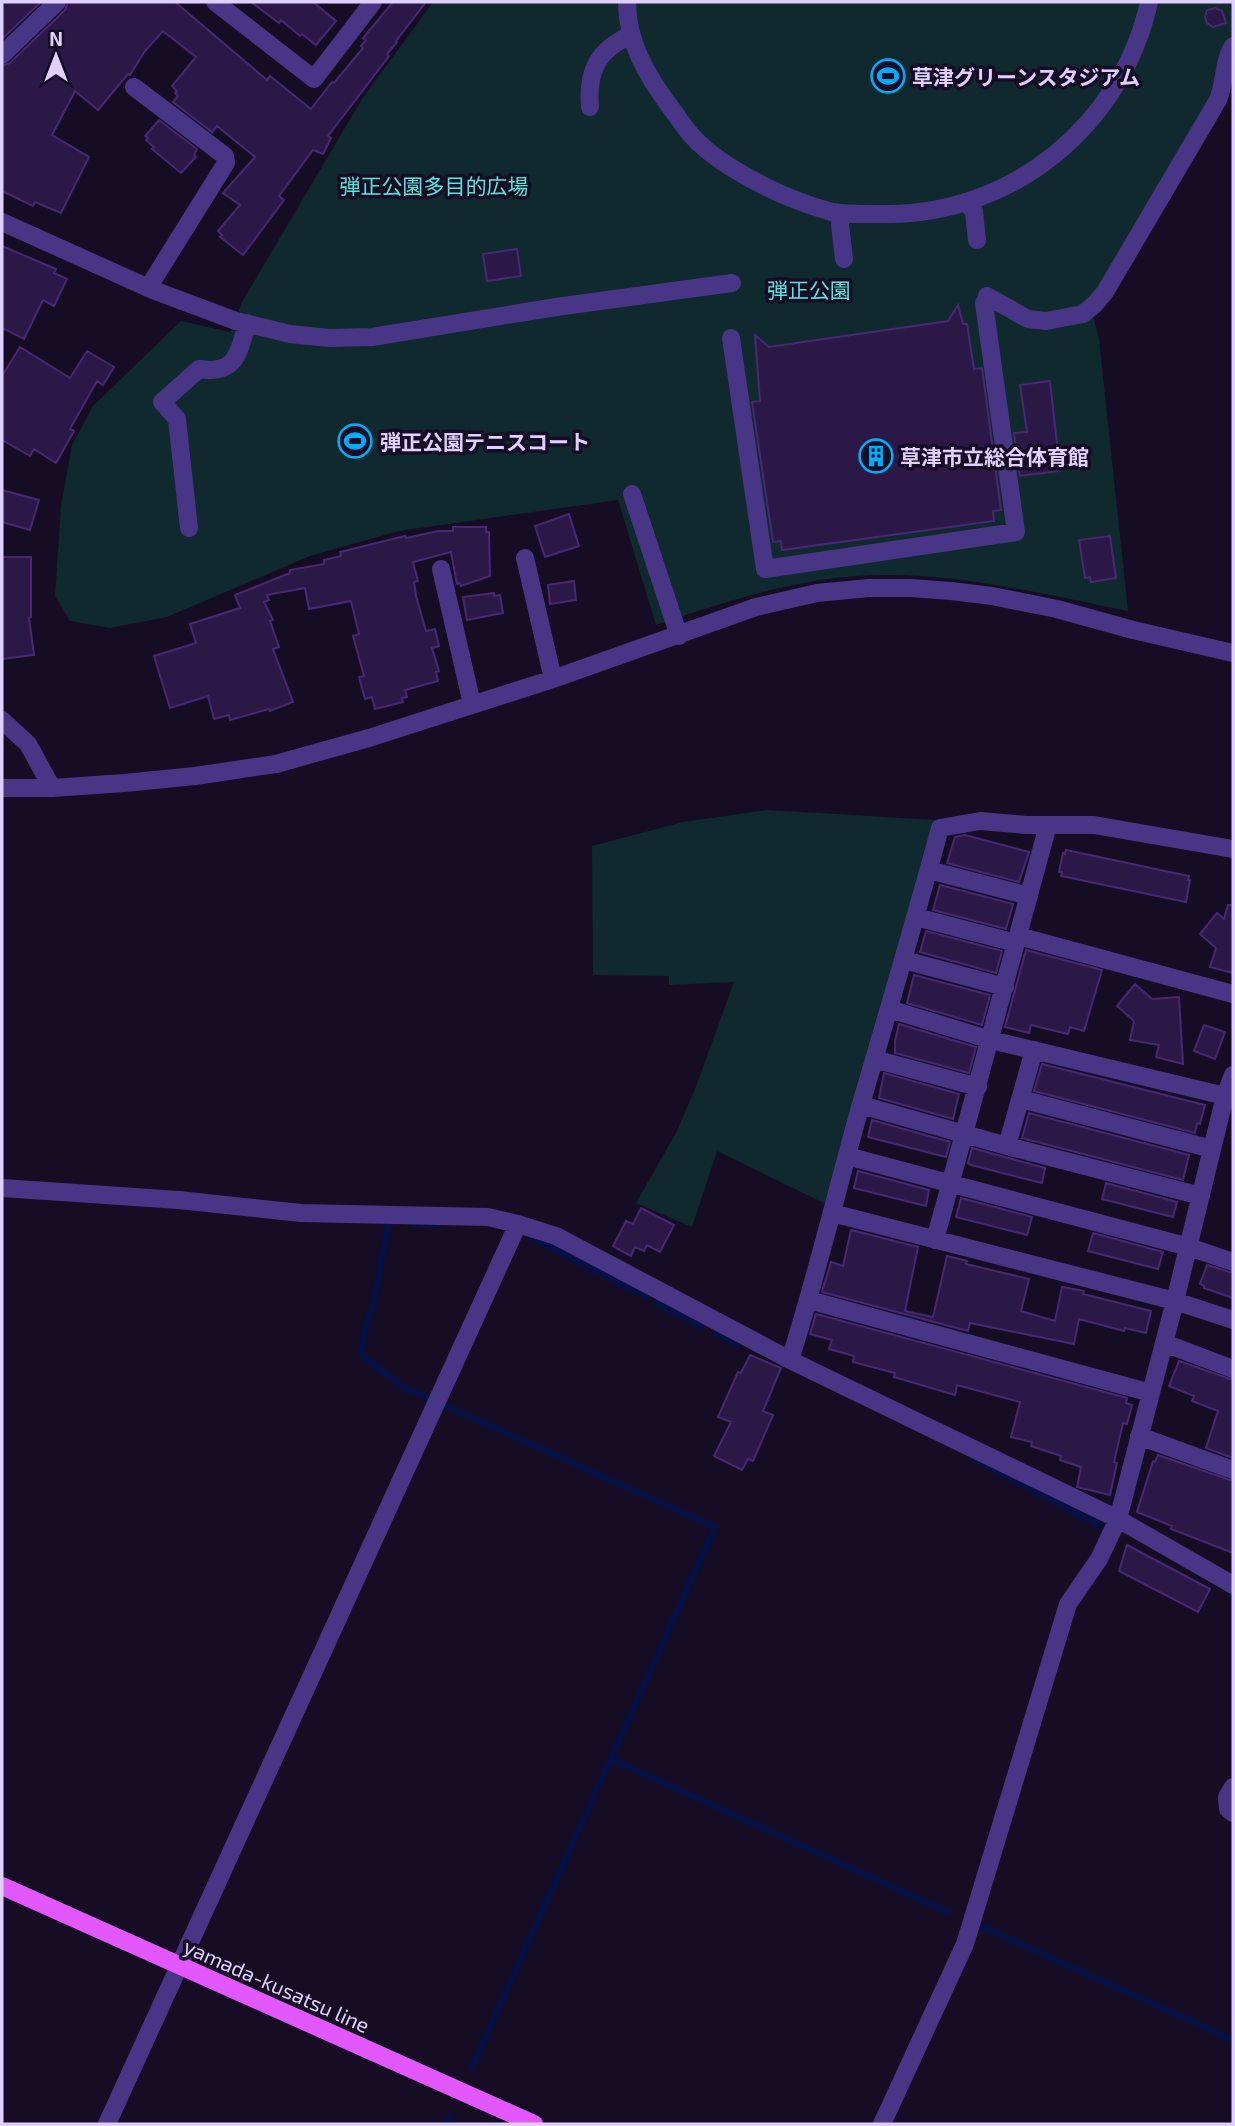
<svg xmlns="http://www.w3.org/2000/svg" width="1235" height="2126" viewBox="0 0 1235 2126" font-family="'Exo 2','Noto Sans JP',sans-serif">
  <rect width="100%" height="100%" fill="#160d24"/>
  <!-- green -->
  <path fill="#0f292e" d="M433,2H1233V61L1093,316L1099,339L1128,611C1052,596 963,574 885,575C805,575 730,600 656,625L618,500L399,531L310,556L167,617L110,628L70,621L55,596L61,506L72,445L93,406L181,321L230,332L242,302L362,99Z
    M768,810L935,820L826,1204L717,1151L692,1227L636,1203L677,1131L697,1084L734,982L669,985V976L593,975L592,846L683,822Z"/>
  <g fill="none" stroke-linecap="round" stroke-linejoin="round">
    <!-- stream -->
    <path stroke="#071043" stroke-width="7" d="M391,1224H388L373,1307L367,1321L361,1353L364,1357L403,1387L428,1398
      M417,1225L439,1224
      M530,1237L647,1297
      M657,1303L701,1326
      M717,1334L738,1344
      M444,1405L715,1527L472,2067
      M972,1458L1086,1518
      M1092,1521L1100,1525
      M1232,1595L1233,1596
      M611,1759L948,1912
      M983,1927L1233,2040
      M446,2124L449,2117"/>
  </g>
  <!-- building -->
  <path fill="#2b1846" stroke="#472873" stroke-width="2" d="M2,2H41L2,39Z
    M68,2H175L267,80L270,76L311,109L332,82L334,83L363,48L361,46L366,40L363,38L393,2H426L396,41L397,42L387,54L389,56L328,136L331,138L323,154L313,150L279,196L284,200L243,255L220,237L222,235L218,231L240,205L223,193L255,157L217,126L212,132L173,102L178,96L175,93L177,91L172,86L196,57L163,31L145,51L130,75L128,74L98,110L75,91L52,135L89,157L61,213L35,202L33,206L2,191V66L10,63L65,10Z
    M251,2H313L336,21L316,45L302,34L300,36L281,20L279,23Z
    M1215,8L1222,11L1226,23L1213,27L1207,23L1205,17L1207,10Z
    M159,120L197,149L194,155L196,157L181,173L152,149L154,147L146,140L148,138L145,136Z
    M2,246L56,269L54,273L67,279L54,306L43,300L24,339L2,328Z
    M517,249L521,276L487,281L483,254Z
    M958,305L963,324H967L974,369L982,368L1001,510L993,511L994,521L782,550L781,541L773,542L752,402L760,401L755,335L769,347L948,321Z
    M20,347L70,378L87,351L114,367L103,385L97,381L70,429L74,431L56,463L34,449L30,456L2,440V376Z
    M1050,381L1060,471L1020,476L1014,433L1027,432L1020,385Z
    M2,490L39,500L30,530L2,522Z
    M569,514L579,546L545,557L535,526Z
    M453,527H486V532H489L490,576L461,586L460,583L457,584L451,552L413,562L418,581L414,582L416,596L426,631L435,629L439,646L432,648L439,671L436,672L438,681L405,690L407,697L402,698L403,702L375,709L372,697L365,699L359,677L364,676L353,636L359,634L351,601L309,609L305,588L267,595L269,600L264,602L273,620L270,621L279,647L273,649L293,702L270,711L269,709L230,720L229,715L214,719L208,696L170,708L154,656L196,643L190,624L240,608L235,595L290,573V570L324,564V560L341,556L340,552L405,536L406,538L438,531H453Z
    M1110,536L1116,578L1091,582L1090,577L1085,578L1079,540Z
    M2,557H31V617L29,618L34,655L2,659Z
    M574,581L576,600L550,604L548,585Z
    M494,593V596L500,595L503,613L467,620L463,597Z
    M965,835L1029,852L1019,882L947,863L955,837Z
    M1066,850L1189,876L1188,880H1190L1186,902L1061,876L1062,872H1059L1063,853L1065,854Z
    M940,885L1013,904L1006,929L933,910Z
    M1228,905H1233V973L1210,967L1216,948L1200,934L1217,913L1224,919Z
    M926,931L1002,951L996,973L920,952Z
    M1026,950L1102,970L1084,1031L1070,1027L1068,1034L1031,1025L1029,1033L1005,1027Z
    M914,975L990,995L982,1025L907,1003Z
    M1135,984L1152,999L1179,997L1183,1064L1156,1057L1159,1045L1130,1040L1134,1021L1117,1006Z
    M899,1024L976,1047L969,1073L895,1053V1041Z
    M1204,1025L1225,1032L1215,1059L1194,1051Z
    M1042,1064L1205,1105L1200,1124L1197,1123L1195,1133L1034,1091Z
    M884,1073L959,1094L953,1119L879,1098Z
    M1029,1113L1189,1155L1183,1180L1022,1138Z
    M872,1120L950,1142L946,1157L868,1137Z
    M972,1148L1045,1168L1042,1183L971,1165L968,1163Z
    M858,1171L929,1190L926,1206L854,1188Z
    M1106,1183L1177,1202L1173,1217L1102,1199Z
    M961,1198L1032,1217L1027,1235L956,1217Z
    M641,1208L674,1225L660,1252L647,1245L644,1251L635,1247L631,1256L613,1246L626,1221L633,1224Z
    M851,1230L918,1247L905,1311L933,1317L947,1256L967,1261L966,1264L1029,1279L1021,1311L1055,1321L1062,1287L1084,1291L1083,1294L1151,1311L1146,1333L1125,1328L1124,1331L1079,1319L1074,1344L970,1323L968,1331L822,1292L831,1262L843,1266Z
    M1093,1233L1163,1252L1158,1269L1088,1251Z
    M1207,1265L1233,1273V1298L1204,1288V1286L1200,1284Z
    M816,1314L1127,1398L1126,1403L1132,1405L1127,1424L1123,1423L1114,1462L1117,1463L1110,1495L1077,1487L1081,1467L1060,1460L1061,1456L1031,1446L1032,1442L1011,1437L1020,1402L957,1385L955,1395L894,1377L895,1373L853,1362L854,1356L829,1349L832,1340L810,1334Z
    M750,1355L781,1368L763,1411L773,1415L753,1461L748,1459L742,1470L714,1456L731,1422L718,1417L738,1372L741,1373Z
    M1179,1361L1233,1380V1458L1206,1448L1218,1411L1192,1401L1194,1396L1169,1386Z
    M1158,1455L1233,1481V1553L1171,1529L1172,1526L1137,1512L1153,1461L1155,1462Z
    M1127,1545L1210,1589L1198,1612L1119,1571Z"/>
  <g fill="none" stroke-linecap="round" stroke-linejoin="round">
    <!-- minor -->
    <path stroke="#493586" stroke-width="18" d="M215,2L314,79L373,2
      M627,2C627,42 647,76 671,108C678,117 685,129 693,137C711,157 744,176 768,188C789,198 810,206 832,212C850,215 868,214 886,214C1012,215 1122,125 1149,2
      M2,55L57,2
      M134,87L225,156L226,163L148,288
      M590,107C587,72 597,50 631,35
      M967,202L974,212L977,240
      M841,213L840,225L844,259
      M2,222L153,290L236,321L290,334L329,338L372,337L556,307L732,283
      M987,296L1028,319L1046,321L1083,314L1095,304L1105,292L1218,100C1225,83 1224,59 1233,46
      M731,338L765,569L1016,532L984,303
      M632,494L679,636
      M189,528L177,419L162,402L199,369C236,375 239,353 247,323
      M525,558L553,679
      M441,569L472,704
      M2,720L28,744L52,788
      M2,788H52L124,783L195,776L276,764L369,738L553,679L756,607L817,593L869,588H911L951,591L992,596L1057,609L1133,630L1233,653
      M929,870L1029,896
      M916,917L1016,943
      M1018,936L1233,994
      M904,960L1005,987
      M889,1009L991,1040L1225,1096
      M874,1059L978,1087
      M1021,1099L1212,1149
      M861,1105L1007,1146L1201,1196
      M1007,1146L1034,1050
      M847,1156L1189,1247L1233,1262
      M2,1188L179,1200L301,1213L488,1217L518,1224L556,1236L790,1360L1118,1519L1233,1585
      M832,1213L1175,1301L1233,1320
      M935,1240L1048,825
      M809,1300L1151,1393
      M1164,1343L1233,1369
      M790,1360C817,1275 837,1189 861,1104C888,1012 915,920 940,828L980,821L1026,825H1094L1233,849
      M1139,1436L1233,1470
      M1233,1787L1227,1797L1228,1809L1233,1813
      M107,2124L518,1224
      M882,2124L965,1944L1068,1604L1099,1559L1118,1519L1175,1301L1225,1096L1233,1075"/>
    <!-- major -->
    <path stroke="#e357ff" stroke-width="18" d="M2,1886L534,2124"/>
  </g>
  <!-- icons -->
  <defs>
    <symbol id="stadium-ring" viewBox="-11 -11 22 22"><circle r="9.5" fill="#160d24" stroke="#00adfb" stroke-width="1.5"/><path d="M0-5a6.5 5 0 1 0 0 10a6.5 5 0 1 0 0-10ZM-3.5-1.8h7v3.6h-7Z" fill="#00adfb"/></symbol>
    <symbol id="building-ring" viewBox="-11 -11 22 22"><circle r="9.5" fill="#160d24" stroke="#00adfb" stroke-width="1.5"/><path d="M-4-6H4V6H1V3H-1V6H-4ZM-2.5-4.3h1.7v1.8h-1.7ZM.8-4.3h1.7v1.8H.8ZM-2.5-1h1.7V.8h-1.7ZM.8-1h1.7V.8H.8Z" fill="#00adfb"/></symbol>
  </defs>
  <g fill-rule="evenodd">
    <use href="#stadium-ring" x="869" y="57" width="38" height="38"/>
    <use href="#stadium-ring" x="336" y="422" width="38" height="38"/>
    <use href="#building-ring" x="857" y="437" width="38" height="38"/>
  </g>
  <g text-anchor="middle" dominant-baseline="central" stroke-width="7" stroke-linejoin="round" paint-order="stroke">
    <!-- poi labels -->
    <g font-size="21" font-weight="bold" fill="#dfd0ff" stroke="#160d24" text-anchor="start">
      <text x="912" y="76">草津グリーンスタジアム</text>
      <text x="380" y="441">弾正公園テニスコート</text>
      <text x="900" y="456">草津市立総合体育館</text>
    </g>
    <!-- park labels -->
    <g font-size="21" fill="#55e6e0" stroke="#160d24">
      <text x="434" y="185">弾正公園多目的広場</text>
      <text x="809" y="289">弾正公園</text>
    </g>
    <!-- street labels -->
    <g font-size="21" fill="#dfd0ff" stroke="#160d24">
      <text transform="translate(277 1985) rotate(24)">yamada-kusatsu line</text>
    </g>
  </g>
  <!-- border -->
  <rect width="1235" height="2126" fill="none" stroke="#dfd0ff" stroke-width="7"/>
  <!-- north arrow -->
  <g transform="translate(56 56)" stroke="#160d24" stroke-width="5" paint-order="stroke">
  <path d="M0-5L12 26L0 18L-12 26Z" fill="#dfd0ff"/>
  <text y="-10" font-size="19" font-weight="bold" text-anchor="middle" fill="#dfd0ff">N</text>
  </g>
</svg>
